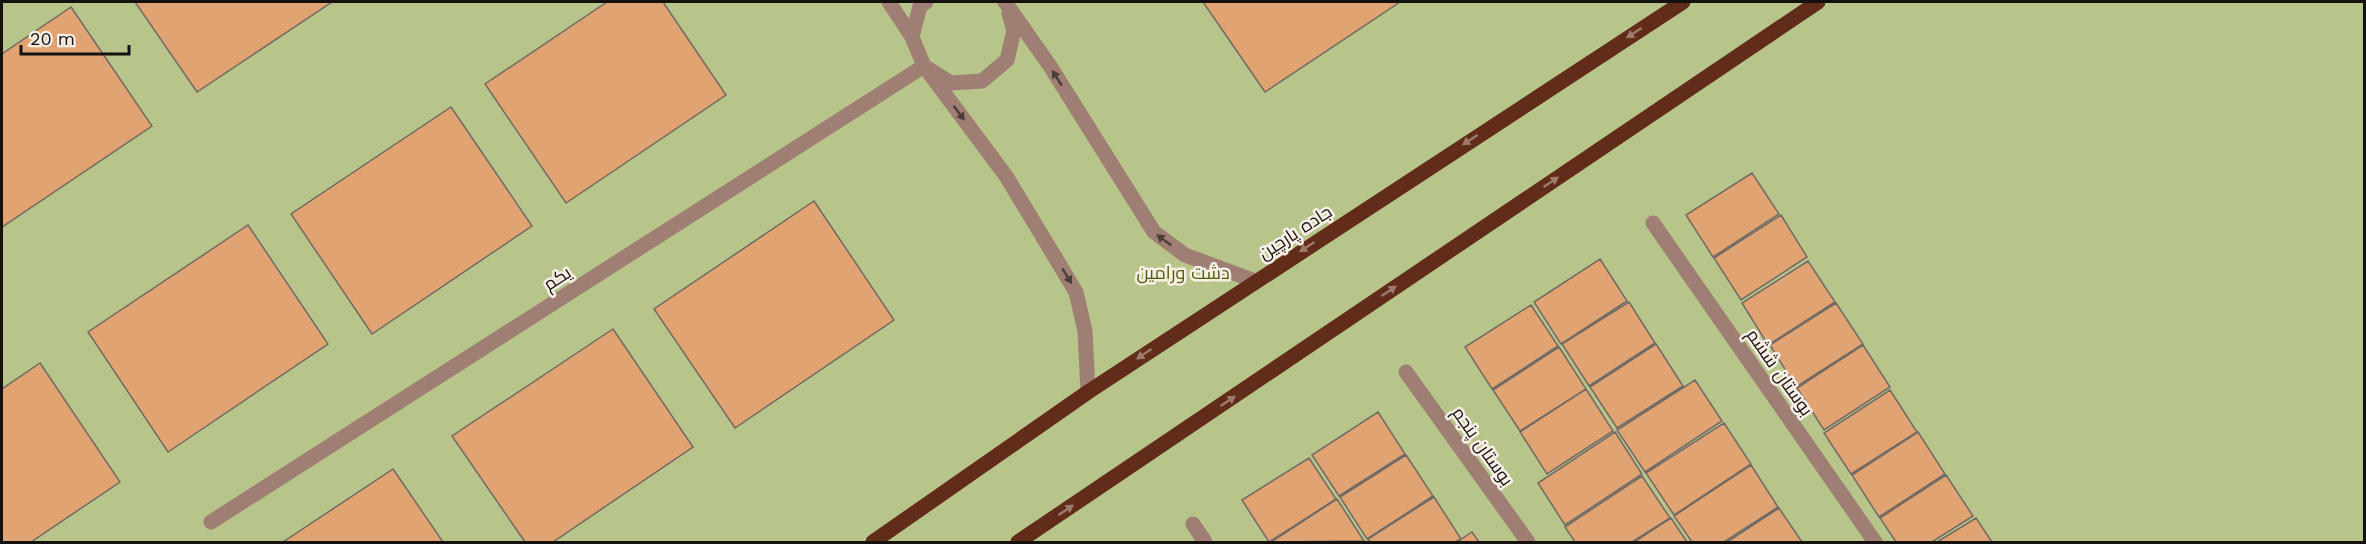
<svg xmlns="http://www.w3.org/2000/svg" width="2366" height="544" viewBox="0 0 2366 544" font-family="'Work Sans',Cairo,sans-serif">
  <rect width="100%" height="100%" fill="#eae0d9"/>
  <!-- green -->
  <path fill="#b7c48a" d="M2,2H2364V542H2Z"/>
  <!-- building -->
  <path fill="#e0a371" stroke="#726a64" stroke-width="1.5" d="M135,2H332L197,92Z
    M607,2H663L726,95L566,203L485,84Z
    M1203,2H1400L1265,92Z
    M71,7L152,126L2,227V54Z
    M451,107L532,226L372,334L291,214Z
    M1752,173L1779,214L1713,257L1686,215Z
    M814,201L894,320L735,428L654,309Z
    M1781,215L1807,257L1741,300L1714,258Z
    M248,225L328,344L168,452L88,332Z
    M1600,259L1627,301L1561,344L1534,302Z
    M1808,261L1835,302L1768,345L1742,303Z
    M1629,302L1655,343L1589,386L1562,344Z
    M1836,303L1863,344L1796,387L1770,345Z
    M1531,305L1558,346L1492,389L1465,347Z
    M613,329L693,447L553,542H525L452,436Z
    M1656,344L1683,386L1617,428L1590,387Z
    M1863,345L1890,387L1824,430L1797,388Z
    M1559,347L1586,389L1520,431L1493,390Z
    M40,363L120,482L31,542H2V389Z
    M1695,380L1722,421L1645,472L1617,430Z
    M1586,389L1613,431L1547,474L1520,432Z
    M1890,390L1917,432L1851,474L1824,433Z
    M1378,412L1405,454L1339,496L1312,455Z
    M1724,423L1751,464L1674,515L1646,473Z
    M1615,432L1642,474L1565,525L1538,483Z
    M1918,432L1945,474L1879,517L1852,475Z
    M1406,455L1433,496L1367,539L1340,497Z
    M1309,458L1336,499L1269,542L1242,500Z
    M1751,465L1778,507L1724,542H1692L1674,516Z
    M393,469L443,542H283Z
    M1946,475L1973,516L1932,542H1896L1880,518Z
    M1642,476L1670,518L1632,542H1575L1565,527Z
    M1434,497L1461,539L1455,542H1370L1368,539Z
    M1337,499L1364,541L1271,542Z
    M1779,508L1802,542H1727Z
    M1671,518L1687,542H1634Z
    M1976,518L1992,542H1937Z
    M1472,532L1479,542H1457Z"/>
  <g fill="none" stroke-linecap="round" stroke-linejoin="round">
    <!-- minor -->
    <path stroke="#9f7e73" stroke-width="15" d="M889,2L912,37
      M926,2L920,6L912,37L924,66L951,83L982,81L1007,60L1014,30L1009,14
      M1005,2L1050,66L1154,232L1185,255L1255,281
      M1653,223L1875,542
      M1406,372L1528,542
      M211,522L924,66L1006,176L1076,292L1085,331L1088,392
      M1193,524L1205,542"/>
    <!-- major -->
    <path stroke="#612c19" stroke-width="15" d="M873,542L1088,392L1683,2
      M1018,542L1818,2"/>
  </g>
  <!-- one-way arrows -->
  <defs><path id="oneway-solid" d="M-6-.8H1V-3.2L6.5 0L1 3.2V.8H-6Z" transform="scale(1.5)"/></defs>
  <g fill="#9d7a6b">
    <use href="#oneway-solid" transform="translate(1634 33) rotate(147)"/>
    <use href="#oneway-solid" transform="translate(1470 140) rotate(147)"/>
    <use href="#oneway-solid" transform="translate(1551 182) rotate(-34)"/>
    <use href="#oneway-solid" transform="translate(1307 247) rotate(147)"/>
    <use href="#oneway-solid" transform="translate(1389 291) rotate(-34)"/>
    <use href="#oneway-solid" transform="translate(1144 354) rotate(146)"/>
    <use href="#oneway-solid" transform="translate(1228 401) rotate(-34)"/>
    <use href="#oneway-solid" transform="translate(1066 510) rotate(-34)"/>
  </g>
  <g fill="#4c3d37">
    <use href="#oneway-solid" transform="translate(1057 78) rotate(-122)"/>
    <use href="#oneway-solid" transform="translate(959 113) rotate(53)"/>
    <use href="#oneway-solid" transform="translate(1164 240) rotate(-144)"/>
    <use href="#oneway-solid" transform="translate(1067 276) rotate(59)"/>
  </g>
  <g text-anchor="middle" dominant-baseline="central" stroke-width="5" stroke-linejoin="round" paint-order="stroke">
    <!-- street labels -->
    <g font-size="18" fill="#14110f" stroke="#f7eee6">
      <text transform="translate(1295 232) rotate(-33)">جاده پارچین</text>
      <text transform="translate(557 278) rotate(-33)">یکم</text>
      <text transform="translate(1780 372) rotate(55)">بوستان ششم</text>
      <text transform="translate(1483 446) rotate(55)">بوستان پنجم</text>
    </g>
    <!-- park labels -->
    <g font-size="18" fill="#505c04" stroke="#f7eee6">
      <text x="1183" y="272">دشت ورامین</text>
    </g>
  </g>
  <!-- border -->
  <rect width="2366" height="544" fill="none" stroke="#14110f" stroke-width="6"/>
  <!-- scale -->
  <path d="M21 45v9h108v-9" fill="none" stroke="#14110f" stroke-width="3"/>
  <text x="30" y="45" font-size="18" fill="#14110f" stroke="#f7eee6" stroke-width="4.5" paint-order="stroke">20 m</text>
</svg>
